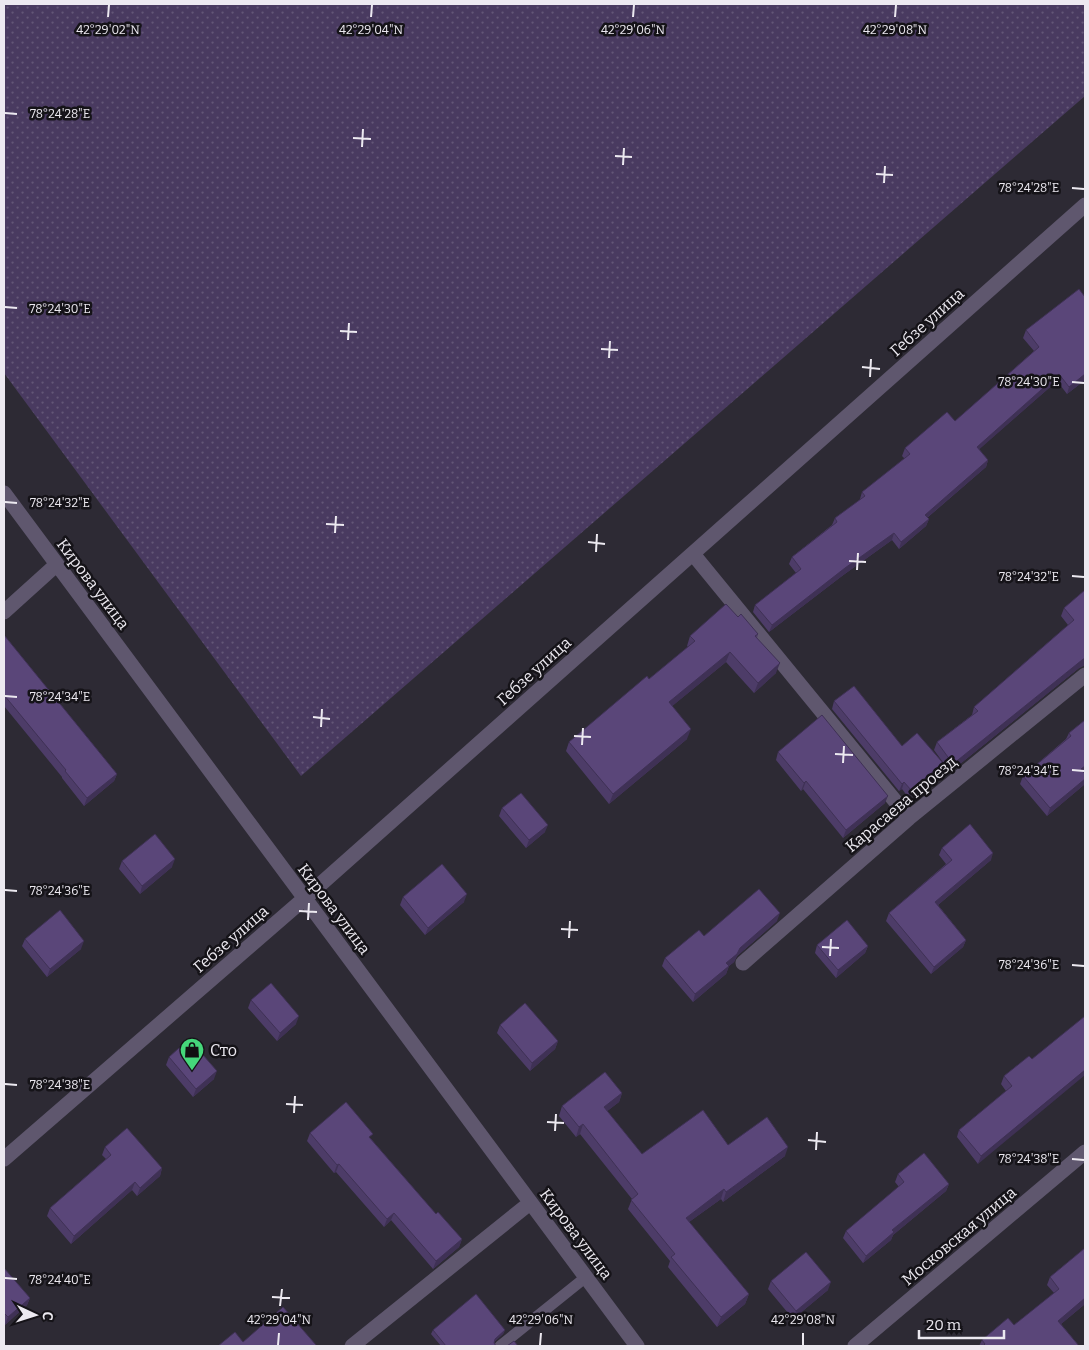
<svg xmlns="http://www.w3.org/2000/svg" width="1089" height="1350" viewBox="0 0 1089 1350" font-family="Bitter,serif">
  <defs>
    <pattern id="park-dots" width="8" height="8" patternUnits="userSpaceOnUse" patternTransform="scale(1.25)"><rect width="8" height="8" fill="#493a60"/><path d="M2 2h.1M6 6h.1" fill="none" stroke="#635677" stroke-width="1.8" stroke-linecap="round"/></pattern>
  </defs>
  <rect width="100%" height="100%" fill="#2d2a34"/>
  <!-- park -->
  <path fill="url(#park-dots)" d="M4,4H1085V96L301,776L4,373Z"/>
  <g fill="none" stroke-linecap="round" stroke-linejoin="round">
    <!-- service -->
    <path stroke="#5f576e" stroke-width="11" d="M500,1346L586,1277"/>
    <!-- minor -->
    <path stroke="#5f576e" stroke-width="15" d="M4,493L637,1346
      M693,554L909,818
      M4,612L56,565
      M743,963L909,818L1085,675
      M4,1159L305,898L1085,205
      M352,1346L530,1203
      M855,1346L1085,1152"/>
  </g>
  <!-- wall -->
  <path fill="#4d3c68" d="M1085,297V380L1067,394L1057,381L979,449L988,460L986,467L927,518L929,519L926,526L899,549L892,540L842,576L769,632L753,612L755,605L796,573L789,564L792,557L832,525L835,518L860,500V499L862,492L905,459L902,456L905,448L955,421L1034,351L1023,338L1026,330Z
    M1085,590V666H1083L1079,668L950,772L934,750L937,742L972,715L974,707L1068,625L1061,616L1064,608Z
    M738,617L758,634L757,638L776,673L754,693L726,662L672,706L687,739L609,804L566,751L569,742L649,679L688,647L687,646L690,636Z
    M4,635L117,774L114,781L84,806L62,778V777L4,706Z
    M834,701L902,746L940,771L908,797L902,789L899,791L832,709Z
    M1085,720V772H1084L1085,784L1047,816L1020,784L1023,776L1066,739L1069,733Z
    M778,752L885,803L843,838L803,789L801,791L776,760Z
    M502,808L545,832L526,848L499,816Z
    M942,848L991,860L938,905L966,940L963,947L931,974L886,921L889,913L946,864L939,855Z
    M122,861L172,867L140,894L119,869Z
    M403,897L464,902L425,935L400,905Z
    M777,921L737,956L734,962L729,966L726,974L693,1002L662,966L665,958L704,936Z
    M25,939L81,949L47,977L22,946Z
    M817,945L868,946L865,953L836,978L815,953Z
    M251,1000L296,1024L277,1041L248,1008Z
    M500,1025L558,1041L555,1049L530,1071L497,1033Z
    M1029,1056L978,1164L957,1137L959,1130L1006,1091L1001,1084L1004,1076Z
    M169,1057L214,1079L193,1097L166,1065Z
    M622,1093L619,1102L607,1111L642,1154L728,1145L785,1156L723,1202L721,1199L689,1222L749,1294L745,1304L717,1327L668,1267L670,1261L628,1209L632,1199L580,1134L576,1137L559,1116L562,1106Z
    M310,1133L371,1139L436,1214L462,1239L459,1247L433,1269L391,1220L384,1227L336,1172L334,1173L307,1141Z
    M105,1147L162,1168L160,1176L137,1196L132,1190L71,1244L47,1216L50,1208L106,1159L102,1155Z
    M898,1174L949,1184L946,1191L893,1235L891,1240L863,1263L843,1238L846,1231L899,1187L895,1182Z
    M1085,1248V1304L1061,1324L1079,1346H979L982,1340L1014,1325L1054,1293L1047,1285L1050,1277Z
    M4,1268L30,1298L27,1305L5,1325L4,1324Z
    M771,1281L828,1290L793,1319L768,1289Z
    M433,1330H505L503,1334L494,1342L496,1346H441L431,1334Z"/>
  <!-- shaded-wall -->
  <path fill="#3f3155" d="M1059,374L1057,381L974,454L977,447Z
    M1085,374V380L1067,394L1069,387Z
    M988,460L986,467L922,522L925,515Z
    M929,519L926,526L899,549L901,542Z
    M894,533L892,540L842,576L769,632L772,625L845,568Z
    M730,652L726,662L665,712L669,702Z
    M1085,658V666H1083L1079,668L950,772L953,764L1082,660Z
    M780,663L776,673L754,693L758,683Z
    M691,729L687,739L609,804L613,794Z
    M943,763L940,771L908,797L911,790Z
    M1085,766V772L1078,777L1081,769Z
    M117,774L114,781L84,806L87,798Z
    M1085,779V784L1047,816L1050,808Z
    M806,781L803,789L801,791L804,783Z
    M904,782L902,789L899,791L902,784Z
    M888,796L885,803L843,838L846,830Z
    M548,825L545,832L526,848L529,840Z
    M993,853L991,860L932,910L935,902Z
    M175,859L172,867L140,894L142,886Z
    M467,894L464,902L425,935L428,928Z
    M780,913L777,921L737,956L734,962L724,970L726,963L740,948Z
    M966,940L963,947L931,974L934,967Z
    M84,941L81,949L47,977L50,969Z
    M868,946L865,953L836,978L838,970Z
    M729,966L726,974L693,1002L695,994Z
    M299,1016L296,1024L277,1041L280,1033Z
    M558,1041L555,1049L530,1071L532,1063Z
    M1085,1070V1075L978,1164L981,1156Z
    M217,1071L214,1079L193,1097L196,1089Z
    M622,1093L619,1102L600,1117L604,1107Z
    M583,1124L580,1134L576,1137L579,1127Z
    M788,1147L785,1156L723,1202L726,1192Z
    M339,1164L336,1172L334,1173L337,1165Z
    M162,1168L160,1176L137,1196L140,1188Z
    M135,1182L132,1190L71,1244L74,1236Z
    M949,1184L946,1191L893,1235L891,1240L863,1263L866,1256L892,1230Z
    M724,1189L721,1199L682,1227L686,1218Z
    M394,1213L391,1220L384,1227L387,1219Z
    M462,1239L459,1247L433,1269L436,1261Z
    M831,1282L828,1290L793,1319L796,1311Z
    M749,1294L745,1304L717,1327L721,1317Z
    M30,1298L27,1305L5,1325L8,1317Z
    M1085,1298V1304L1055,1329L1058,1321Z
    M505,1330L503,1334L493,1343L495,1339Z"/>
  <!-- building -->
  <path fill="#5a4679" stroke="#3f3155" d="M1079,289L1085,297V374L1069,387L1059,374L977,447L988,460L925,515L929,519L901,542L894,533L845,568L772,625L755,605L801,569L792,557L837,522L835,518L865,496L862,492L910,454L905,448L947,412L955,421L1039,347L1026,330Z
    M1085,590V658L1082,660L953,764L937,742L978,711L974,707L1074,620L1064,608Z
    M726,604L738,617L741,614L758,634L755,636L780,663L758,683L730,652L669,702L691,729L613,794L569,742L647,676L649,679L695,641L690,636Z
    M4,635L117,774L87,798L65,771L66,770L4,695Z
    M854,686L902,746L917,733L943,763L911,790L904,782L902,784L834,701Z
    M822,715L888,796L846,830L806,781L804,783L778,752Z
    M1085,720V766L1081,769L1085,774V779L1050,808L1023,776L1071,736L1069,733Z
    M521,793L548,825L529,840L502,808Z
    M970,824L993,853L935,902L966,940L934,967L889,913L952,860L942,848Z
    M155,834L175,859L142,886L122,861Z
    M442,864L467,894L428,928L403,897Z
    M759,889L780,913L740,948L737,954L726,963L729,966L695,994L665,958L699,930L704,936Z
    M60,910L84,941L50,969L25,939Z
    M847,920L868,946L838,970L817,945Z
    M271,983L299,1016L280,1033L251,1000Z
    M525,1003L558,1041L532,1063L500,1025Z
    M1085,1016V1070L981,1156L959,1130L1012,1086L1004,1076L1029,1056L1032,1059Z
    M189,1039L217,1071L196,1089L169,1057Z
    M605,1072L622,1093L604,1107L642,1154L703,1110L728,1145L767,1117L788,1147L726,1192L724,1189L686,1218L749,1294L721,1317L671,1257L675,1254L631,1200L638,1194L583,1124L579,1127L562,1106Z
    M346,1102L373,1134L369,1137L436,1214L438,1212L462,1239L436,1261L394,1213L387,1219L339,1164L337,1165L310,1133Z
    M127,1128L162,1168L140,1188L135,1182L74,1236L50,1208L111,1155L105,1147Z
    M924,1153L949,1184L892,1230L894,1232L866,1256L846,1231L904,1182L898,1174Z
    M1085,1248V1298L1058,1321L1079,1346H983L985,1344L982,1340L1008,1318L1014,1325L1059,1289L1050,1277Z
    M806,1252L831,1282L796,1311L771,1281Z
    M4,1268L30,1298L8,1317L4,1313Z
    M476,1294L505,1330L495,1339L494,1343L496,1346H446L433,1330Z
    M283,1307L316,1345L315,1346H218L235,1332L243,1342Z
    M514,1341L518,1346H507Z"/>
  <!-- ticks -->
  <path fill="none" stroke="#ece9f0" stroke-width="2" d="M108,17L109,5M371,17L372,5M633,17L634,5M895,17L896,5M5,113L17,114M353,138L371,139M362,147L363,129M615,156L632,157M623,165L624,148M876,174L893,175M884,183L885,166M1072,188L1084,189M5,307L17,308M340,331L357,332M348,340L349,323M601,349L618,350M609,358L610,341M862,367L880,369M870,377L871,359M1072,382L1084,383M5,502L17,503M326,524L344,525M335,533L336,516M588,542L605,544M596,552L597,534M849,561L866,562M857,570L858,553M1072,576L1084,577M5,696L17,697M313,717L330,719M321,727L322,709M574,736L591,737M582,745L583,728M835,754L853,755M843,763L844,746M1072,770L1084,771M5,890L17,891M299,911L317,912M308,920L309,903M561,929L578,930M569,938L570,921M822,947L839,948M830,956L831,939M1072,965L1084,966M5,1084L17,1085M286,1104L303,1105M294,1113L295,1096M547,1122L564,1123M555,1131L556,1114M808,1140L826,1142M816,1150L817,1132M1072,1159L1084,1160M5,1278L17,1279M272,1297L290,1298M280,1306L282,1289M278,1345L279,1333M540,1345L541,1333M803,1345V1333"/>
  <!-- icons -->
  <defs>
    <symbol id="shop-pin" viewBox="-11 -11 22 30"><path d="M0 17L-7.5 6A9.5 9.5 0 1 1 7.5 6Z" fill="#45d77a" stroke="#151318"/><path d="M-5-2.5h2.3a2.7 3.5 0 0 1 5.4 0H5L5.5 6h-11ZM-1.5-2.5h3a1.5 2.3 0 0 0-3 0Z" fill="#111"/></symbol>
  </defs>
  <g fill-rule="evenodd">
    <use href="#shop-pin" x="178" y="1036" width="28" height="38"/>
  </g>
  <g text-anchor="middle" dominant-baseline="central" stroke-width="5" stroke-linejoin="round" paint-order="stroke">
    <!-- street labels -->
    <g font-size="16" fill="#ece9f0" stroke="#151318">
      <text transform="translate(927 322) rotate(-42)">Гебзе улица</text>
      <text transform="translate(93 584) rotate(53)">Кирова улица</text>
      <text transform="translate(534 671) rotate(-42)">Гебзе улица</text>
      <text transform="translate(901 804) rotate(-40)">Карасаева проезд</text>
      <text transform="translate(334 909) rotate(53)">Кирова улица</text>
      <text transform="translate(231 939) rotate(-41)">Гебзе улица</text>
      <text transform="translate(576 1234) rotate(53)">Кирова улица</text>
      <text transform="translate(959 1236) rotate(-40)">Московская улица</text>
    </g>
    <!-- poi labels -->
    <g font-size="16" fill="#ece9f0" stroke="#151318" text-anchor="start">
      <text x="210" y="1050">Сто</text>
    </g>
  </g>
  <g font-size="12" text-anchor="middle" fill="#ece9f0" stroke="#151318" stroke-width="5" stroke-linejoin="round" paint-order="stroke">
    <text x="108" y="34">42°29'02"N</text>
    <text x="371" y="34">42°29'04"N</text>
    <text x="633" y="34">42°29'06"N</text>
    <text x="895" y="34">42°29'08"N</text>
    <text x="60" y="118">78°24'28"E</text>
    <text x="1029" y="192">78°24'28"E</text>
    <text x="60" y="313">78°24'30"E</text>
    <text x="1029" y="386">78°24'30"E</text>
    <text x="60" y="507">78°24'32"E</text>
    <text x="1029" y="581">78°24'32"E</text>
    <text x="60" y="701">78°24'34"E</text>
    <text x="1029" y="775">78°24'34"E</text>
    <text x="60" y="895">78°24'36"E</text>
    <text x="1029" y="969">78°24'36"E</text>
    <text x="60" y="1089">78°24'38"E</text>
    <text x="1029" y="1163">78°24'38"E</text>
    <text x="60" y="1284">78°24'40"E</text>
    <text x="279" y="1324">42°29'04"N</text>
    <text x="541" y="1324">42°29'06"N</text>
    <text x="803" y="1324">42°29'08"N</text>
  </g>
  <!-- border -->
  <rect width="1089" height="1350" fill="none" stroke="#ece9f0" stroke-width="10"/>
  <!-- north arrow -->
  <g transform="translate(35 1315) rotate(94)" stroke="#151318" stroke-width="4" paint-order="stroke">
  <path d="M0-4L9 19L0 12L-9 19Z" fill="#ece9f0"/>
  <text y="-8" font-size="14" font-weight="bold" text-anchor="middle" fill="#ece9f0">С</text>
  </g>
  <!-- scale -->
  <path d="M919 1330v8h85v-8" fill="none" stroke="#ece9f0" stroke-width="2.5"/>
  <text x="926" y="1330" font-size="15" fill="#ece9f0" stroke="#151318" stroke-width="4" paint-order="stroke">20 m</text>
</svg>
